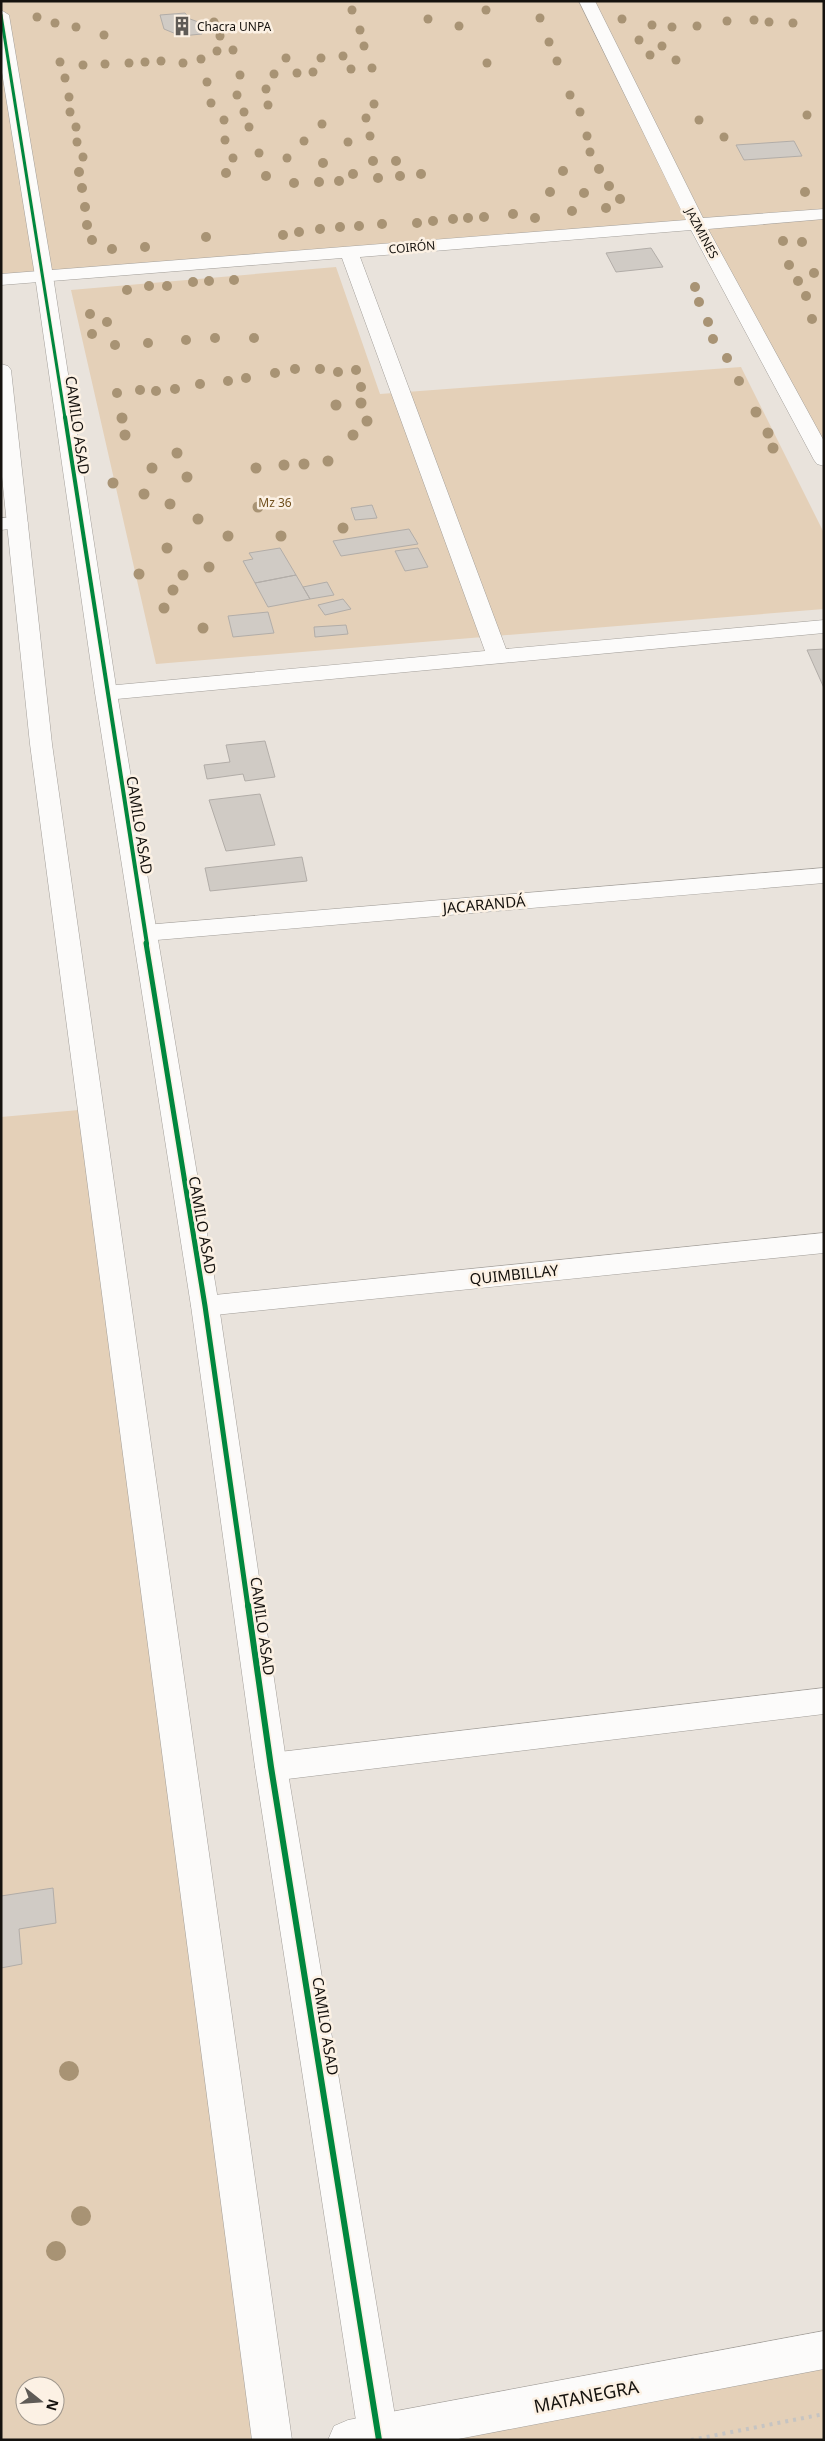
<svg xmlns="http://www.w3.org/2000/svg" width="825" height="2441" viewBox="0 0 825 2441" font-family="'Noto Sans',sans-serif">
  <rect width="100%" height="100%" fill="#e9e3dc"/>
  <!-- green -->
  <path fill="#e4d0b8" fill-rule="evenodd" d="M1,1H824V460L697,224L1,280Z
    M336,267L380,394L741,367L824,533V609L156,664L71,290Z
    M90,1109L272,2440H1V1117ZM25,2386H55V2416H25Z
    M824,2350V2440H349Z"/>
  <!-- building -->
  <path fill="#d0cbc5" stroke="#b2ada8" d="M185,13L190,19L201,23L202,34L181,36L164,29L160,15Z
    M794,141L802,156L744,160L736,145Z
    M651,248L663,267L616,272L606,253Z
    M372,505L377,518L355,520L351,508Z
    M409,529L418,544L341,556L333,541Z
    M280,548L296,575L255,583L243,561L253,559L249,553Z
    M418,548L428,567L405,571L395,551Z
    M296,575L310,599L268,607L255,583Z
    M327,582L334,595L310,599L303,587Z
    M343,599L351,609L325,615L318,605Z
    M268,612L274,633L233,637L228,616Z
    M346,625L348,634L315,637L314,627Z
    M824,649V688L807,650Z
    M265,741L275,777L245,781L243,774L207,779L204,765L230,762L226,745Z
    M260,794L275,845L226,851L209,800Z
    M302,857L307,881L210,891L205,868Z
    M53,1888L56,1923L19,1929L22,1964L1,1968V1896Z"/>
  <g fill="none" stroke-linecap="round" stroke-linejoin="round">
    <defs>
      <path id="street" d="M579,1H595L703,218L824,209V219L708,229L824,441V466L817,464L814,460L691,230L360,257L506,649L824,620V633L106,700L98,698L95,693L98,688L106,686L485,651L342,258L1,285V274L686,220Z
        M18,517L25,519L28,523L25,527L1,530V518Z
        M824,868V883L145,941L136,939L133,933L136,927L145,925Z
        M824,1233V1253L205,1316L195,1313L191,1306L195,1299L205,1296Z
        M824,1688V1714L271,1781L259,1777L255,1767L259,1757L271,1753Z
        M824,2331V2369L453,2440H328L334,2426L348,2420Z"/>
      <path id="secondary" d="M1,10L9,15L53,276L117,693L219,1306L287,1767L399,2440H359L255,1767L191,1306L95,693L35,276L1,66Z
        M1,364L8,366L11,370L52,744L292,2440H252L30,744L1,467Z"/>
    </defs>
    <!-- street casing -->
    <use href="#street" stroke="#a39f9a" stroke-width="1"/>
    <!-- secondary casing -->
    <use href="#secondary" stroke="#a39f9a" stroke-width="1"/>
    <!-- path -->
    <path stroke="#c6c4c2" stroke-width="4" stroke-dasharray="3 5" stroke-linecap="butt" d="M691,2440L824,2414"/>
    <!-- street -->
    <use href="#street" fill="#fcfbfa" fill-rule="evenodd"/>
    <!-- secondary -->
    <use href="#secondary" fill="#fcfbfa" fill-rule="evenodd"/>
    <defs>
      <path id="cycleway-far3" d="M1,15L65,418"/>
      <path id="cycleway-far2" d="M65,417L147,944"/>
      <path id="cycleway-far1" d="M146,943L205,1306L248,1607"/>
      <path id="cycleway" d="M248,1605L271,1767L379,2440"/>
    </defs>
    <!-- cycleway-far3 casing -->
    <use href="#cycleway-far3" stroke="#fcf1e4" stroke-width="5"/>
    <!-- cycleway-far2 casing -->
    <use href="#cycleway-far2" stroke="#fcf1e4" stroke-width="6"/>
    <!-- cycleway-far1 casing -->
    <use href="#cycleway-far1" stroke="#fcf1e4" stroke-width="8"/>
    <!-- cycleway casing -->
    <use href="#cycleway" stroke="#fcf1e4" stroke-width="9"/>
    <!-- cycleway-far3 -->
    <use href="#cycleway-far3" stroke="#00873e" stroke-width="3"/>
    <!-- cycleway-far2 -->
    <use href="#cycleway-far2" stroke="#00873e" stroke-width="4"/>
    <!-- cycleway-far1 -->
    <use href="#cycleway-far1" stroke="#00873e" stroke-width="5"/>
    <!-- cycleway -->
    <use href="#cycleway" stroke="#00873e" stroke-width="6"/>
  </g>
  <!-- trees -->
  <g fill="#a89374">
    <circle cx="352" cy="10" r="4.5"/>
    <circle cx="486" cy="10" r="4.5"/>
    <circle cx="37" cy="17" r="4.5"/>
    <circle cx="540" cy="18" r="4.5"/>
    <circle cx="428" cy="19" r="4.5"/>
    <circle cx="622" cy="19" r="4.5"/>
    <circle cx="754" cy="20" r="4.5"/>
    <circle cx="727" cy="21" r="4.5"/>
    <circle cx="214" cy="22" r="4.5"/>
    <circle cx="769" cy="22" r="4.5"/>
    <circle cx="55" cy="23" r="4.5"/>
    <circle cx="793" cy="23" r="4.5"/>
    <circle cx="652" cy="25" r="4.5"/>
    <circle cx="459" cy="26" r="4.5"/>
    <circle cx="697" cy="26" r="4.5"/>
    <circle cx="76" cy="27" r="4.5"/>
    <circle cx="672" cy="27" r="4.5"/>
    <circle cx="360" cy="30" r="4.5"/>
    <circle cx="104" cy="35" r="4.5"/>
    <circle cx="220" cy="36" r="4.5"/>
    <circle cx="639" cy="40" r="4.5"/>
    <circle cx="549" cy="42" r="4.5"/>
    <circle cx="364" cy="46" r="4.5"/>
    <circle cx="662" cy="46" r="4.5"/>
    <circle cx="233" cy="50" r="4.5"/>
    <circle cx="217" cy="51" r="4.5"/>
    <circle cx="650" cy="55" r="4.5"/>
    <circle cx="343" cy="56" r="4.5"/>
    <circle cx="286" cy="58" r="4.5"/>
    <circle cx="321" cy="58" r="4.5"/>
    <circle cx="201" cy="59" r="4.5"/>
    <circle cx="676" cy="60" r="4.5"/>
    <circle cx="161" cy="61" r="4.5"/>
    <circle cx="557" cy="61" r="4.5"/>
    <circle cx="60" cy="62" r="4.5"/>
    <circle cx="145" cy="62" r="4.5"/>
    <circle cx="129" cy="63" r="4.5"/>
    <circle cx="183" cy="63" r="4.5"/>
    <circle cx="487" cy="63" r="4.5"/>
    <circle cx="105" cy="64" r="4.5"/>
    <circle cx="83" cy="65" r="4.5"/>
    <circle cx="372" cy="68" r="4.5"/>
    <circle cx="351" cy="69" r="4.5"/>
    <circle cx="313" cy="72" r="4.5"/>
    <circle cx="297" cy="73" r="4.5"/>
    <circle cx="274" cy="74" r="4.5"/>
    <circle cx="240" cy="75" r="4.5"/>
    <circle cx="65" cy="78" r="4.5"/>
    <circle cx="207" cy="82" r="4.5"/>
    <circle cx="266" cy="89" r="4.5"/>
    <circle cx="237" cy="95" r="4.5"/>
    <circle cx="570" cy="95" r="4.5"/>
    <circle cx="69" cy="97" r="4.5"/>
    <circle cx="211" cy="103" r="4.5"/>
    <circle cx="374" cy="104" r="4.5"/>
    <circle cx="268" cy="105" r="4.5"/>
    <circle cx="70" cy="112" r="4.5"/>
    <circle cx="244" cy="112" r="4.5"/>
    <circle cx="580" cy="112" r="4.5"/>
    <circle cx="807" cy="115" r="4.5"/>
    <circle cx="366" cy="118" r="4.5"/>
    <circle cx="224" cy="120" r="4.5"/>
    <circle cx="699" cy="120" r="4.5"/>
    <circle cx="322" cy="124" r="4.5"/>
    <circle cx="76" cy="127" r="4.5"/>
    <circle cx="249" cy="127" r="4.5"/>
    <circle cx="370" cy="136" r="4.5"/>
    <circle cx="587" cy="136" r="4.5"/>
    <circle cx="724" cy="137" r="4.5"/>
    <circle cx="225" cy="140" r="4.5"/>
    <circle cx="304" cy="141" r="4.5"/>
    <circle cx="77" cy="142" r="4.5"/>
    <circle cx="348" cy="142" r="4.5"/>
    <circle cx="590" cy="152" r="4.5"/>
    <circle cx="259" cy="153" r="4.5"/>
    <circle cx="83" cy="157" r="4.5"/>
    <circle cx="233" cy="158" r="4.5"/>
    <circle cx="287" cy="158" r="4.5"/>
    <circle cx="373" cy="161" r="5"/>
    <circle cx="396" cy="161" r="5"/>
    <circle cx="323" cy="163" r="5"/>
    <circle cx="599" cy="169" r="5"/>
    <circle cx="563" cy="171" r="5"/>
    <circle cx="79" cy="172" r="5"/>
    <circle cx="226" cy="173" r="5"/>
    <circle cx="353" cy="174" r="5"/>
    <circle cx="421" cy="174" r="5"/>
    <circle cx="266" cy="176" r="5"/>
    <circle cx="400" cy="176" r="5"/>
    <circle cx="378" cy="178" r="5"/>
    <circle cx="339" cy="181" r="5"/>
    <circle cx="319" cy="182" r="5"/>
    <circle cx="294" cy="183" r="5"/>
    <circle cx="609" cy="186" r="5"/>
    <circle cx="82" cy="188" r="5"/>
    <circle cx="550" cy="192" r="5"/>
    <circle cx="805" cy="192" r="5"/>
    <circle cx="584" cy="193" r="5"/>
    <circle cx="620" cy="199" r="5"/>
    <circle cx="85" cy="207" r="5"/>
    <circle cx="606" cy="208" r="5"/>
    <circle cx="572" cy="211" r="5"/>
    <circle cx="513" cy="214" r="5"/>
    <circle cx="484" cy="217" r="5"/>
    <circle cx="468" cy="218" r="5"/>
    <circle cx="535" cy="218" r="5"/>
    <circle cx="453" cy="219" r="5"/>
    <circle cx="433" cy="221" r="5"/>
    <circle cx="417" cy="223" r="5"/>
    <circle cx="382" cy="224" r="5"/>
    <circle cx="87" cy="225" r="5"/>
    <circle cx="359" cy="226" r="5"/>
    <circle cx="340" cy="227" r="5"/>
    <circle cx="320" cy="229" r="5"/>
    <circle cx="299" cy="232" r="5"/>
    <circle cx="283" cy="235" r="5"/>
    <circle cx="206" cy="237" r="5"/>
    <circle cx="92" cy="240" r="5"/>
    <circle cx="783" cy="241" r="5"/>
    <circle cx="802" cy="242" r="5"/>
    <circle cx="145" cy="247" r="5"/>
    <circle cx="112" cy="249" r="5"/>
    <circle cx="789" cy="265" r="5"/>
    <circle cx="814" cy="273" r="5"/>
    <circle cx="234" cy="280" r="5"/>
    <circle cx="209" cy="281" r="5"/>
    <circle cx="798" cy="281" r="5"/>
    <circle cx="193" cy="282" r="5"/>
    <circle cx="149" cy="286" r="5"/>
    <circle cx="167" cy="286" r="5"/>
    <circle cx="695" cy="287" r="5"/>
    <circle cx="127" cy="290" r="5"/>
    <circle cx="806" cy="296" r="5"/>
    <circle cx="699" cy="302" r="5"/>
    <circle cx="90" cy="314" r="5"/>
    <circle cx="812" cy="319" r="5"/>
    <circle cx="107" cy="322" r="5"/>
    <circle cx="708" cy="322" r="5"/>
    <circle cx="92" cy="334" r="5"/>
    <circle cx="215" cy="338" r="5"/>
    <circle cx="254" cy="338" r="5"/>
    <circle cx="713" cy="339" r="5"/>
    <circle cx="186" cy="340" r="5"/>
    <circle cx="148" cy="343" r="5"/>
    <circle cx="115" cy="345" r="5"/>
    <circle cx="727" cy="358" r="5"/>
    <circle cx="295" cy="369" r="5"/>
    <circle cx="320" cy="369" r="5"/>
    <circle cx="356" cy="370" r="5"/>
    <circle cx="338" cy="372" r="5"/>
    <circle cx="275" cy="373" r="5"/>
    <circle cx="246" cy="378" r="5"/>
    <circle cx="228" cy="381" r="5"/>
    <circle cx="739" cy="381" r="5"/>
    <circle cx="200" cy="384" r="5"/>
    <circle cx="361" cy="387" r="5"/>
    <circle cx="175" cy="389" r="5"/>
    <circle cx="140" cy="390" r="5"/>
    <circle cx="156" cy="391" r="5"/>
    <circle cx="117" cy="393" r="5"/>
    <circle cx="361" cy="403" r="5.5"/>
    <circle cx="336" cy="405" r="5.5"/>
    <circle cx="756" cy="412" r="5.5"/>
    <circle cx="122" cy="418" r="5.5"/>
    <circle cx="367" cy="421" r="5.5"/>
    <circle cx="768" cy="433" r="5.5"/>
    <circle cx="125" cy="435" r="5.5"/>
    <circle cx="353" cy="435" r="5.5"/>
    <circle cx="773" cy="448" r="5.5"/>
    <circle cx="177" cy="453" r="5.5"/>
    <circle cx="328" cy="461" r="5.5"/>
    <circle cx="304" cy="464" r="5.5"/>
    <circle cx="284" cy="465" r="5.5"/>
    <circle cx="152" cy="468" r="5.5"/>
    <circle cx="256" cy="468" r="5.5"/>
    <circle cx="187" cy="477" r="5.5"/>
    <circle cx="113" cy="483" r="5.5"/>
    <circle cx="144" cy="494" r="5.5"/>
    <circle cx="170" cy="504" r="5.5"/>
    <circle cx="258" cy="507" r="5.5"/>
    <circle cx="198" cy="519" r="5.5"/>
    <circle cx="343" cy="528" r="5.5"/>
    <circle cx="228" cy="536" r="5.5"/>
    <circle cx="281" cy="536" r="5.5"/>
    <circle cx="167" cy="548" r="5.5"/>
    <circle cx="209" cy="567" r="5.5"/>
    <circle cx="139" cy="574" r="5.5"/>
    <circle cx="183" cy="575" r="5.5"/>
    <circle cx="173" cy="590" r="5.5"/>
    <circle cx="164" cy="608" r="5.5"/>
    <circle cx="203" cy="628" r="5.5"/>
    <circle cx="69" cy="2071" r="10"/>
    <circle cx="81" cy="2216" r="10"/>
    <circle cx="56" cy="2251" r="10"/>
  </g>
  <!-- icons -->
  <defs>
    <symbol id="building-bare" viewBox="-9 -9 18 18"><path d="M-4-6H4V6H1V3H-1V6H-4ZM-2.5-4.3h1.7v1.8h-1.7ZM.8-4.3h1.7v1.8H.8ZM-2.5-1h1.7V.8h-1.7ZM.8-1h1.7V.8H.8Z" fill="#5f5b56" stroke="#fcf1e4" stroke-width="2.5" paint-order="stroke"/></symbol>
  </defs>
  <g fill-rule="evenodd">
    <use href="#building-bare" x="168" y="12" width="28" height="28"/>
  </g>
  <g text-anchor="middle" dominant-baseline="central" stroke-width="5" stroke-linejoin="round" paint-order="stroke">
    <!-- far-poi labels -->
    <g font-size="12" fill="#15120e" stroke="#fcf1e4" text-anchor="start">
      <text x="197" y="26">Chacra UNPA</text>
    </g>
    <!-- far-street labels -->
    <g font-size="12" fill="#15120e" stroke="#fcf1e4">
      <text transform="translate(702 233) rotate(62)">JAZMINES</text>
      <text transform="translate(412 247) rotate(-5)">COIRÓN</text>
    </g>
    <!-- far-park labels -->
    <g font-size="12" fill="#72511f" stroke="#fcf1e4">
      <text x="275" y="502">Mz 36</text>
    </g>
    <!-- street labels -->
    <g font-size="15" fill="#15120e" stroke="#fcf1e4">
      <text transform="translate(78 425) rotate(82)">CAMILO ASAD</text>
      <text transform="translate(140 825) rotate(81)">CAMILO ASAD</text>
      <text transform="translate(484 904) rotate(-5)">JACARANDÁ</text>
      <text transform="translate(203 1225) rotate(80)">CAMILO ASAD</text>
      <text transform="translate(514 1274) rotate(-6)">QUIMBILLAY</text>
      <text transform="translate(263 1626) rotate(82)">CAMILO ASAD</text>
      <text transform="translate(326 2026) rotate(81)">CAMILO ASAD</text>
    </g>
    <!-- near-street labels -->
    <g font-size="18" fill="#15120e" stroke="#fcf1e4">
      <text transform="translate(586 2396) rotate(-11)">MATANEGRA</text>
    </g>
  </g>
  <!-- border -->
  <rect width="825" height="2441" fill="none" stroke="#15120e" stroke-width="5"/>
  <!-- north arrow -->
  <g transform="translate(40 2401) rotate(107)"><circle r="24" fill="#fcf1e4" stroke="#a0988e"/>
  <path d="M0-4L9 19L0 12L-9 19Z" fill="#5f5b56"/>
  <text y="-8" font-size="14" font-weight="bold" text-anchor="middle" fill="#15120e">N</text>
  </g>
</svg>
